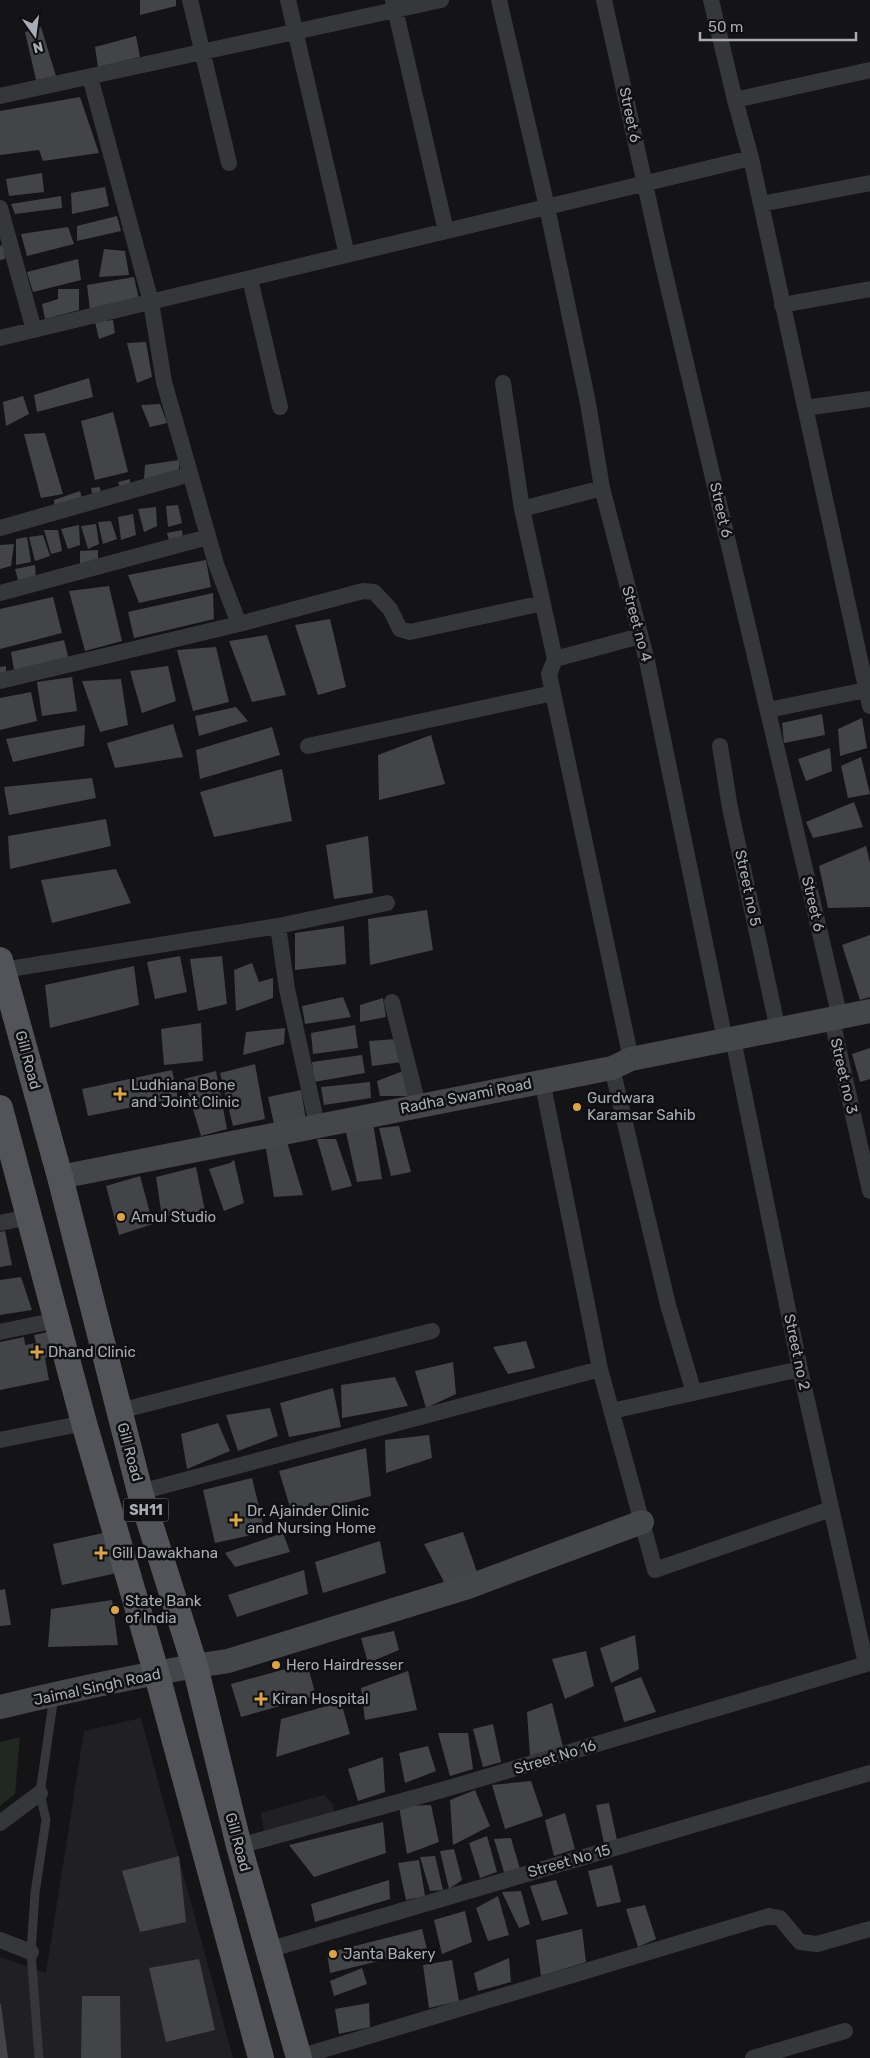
<svg xmlns="http://www.w3.org/2000/svg" width="870" height="2058" viewBox="0 0 870 2058" font-family="Rubik,sans-serif">
  <rect width="100%" height="100%" fill="#141416"/>
  <!-- built -->
  <path fill="#202022" d="M141,1718L233,2058H0V1957L46,1973L84,1731Z
    M324,1795L333,1804L334,1814L264,1831L261,1813Z"/>
  <!-- green -->
  <path fill="#212822" d="M20,1737L15,1794L0,1806V1742Z"/>
  <!-- building -->
  <path fill="#434448" d="M140,0H176V6L140,15Z
    M41,27L56,76L36,80L25,32Z
    M136,36L140,57L98,67L95,47Z
    M80,97L99,153L43,161L39,150L0,155V111Z
    M42,173L44,192L9,196L6,179Z
    M105,187L109,206L72,214L71,193Z
    M61,196L62,208L15,214L11,204Z
    M117,216L121,231L77,241V226Z
    M68,227L74,244L27,256L21,234Z
    M4,244L5,259L0,260V246Z
    M104,249L125,251L129,275L99,277Z
    M78,259L81,280L33,292L27,272Z
    M134,277L139,299L90,310L87,285Z
    M58,289H79V310L45,319L42,304L58,299Z
    M113,320L115,333L99,339L95,322Z
    M146,342L152,377L137,383L127,343Z
    M89,378L93,397L37,412L34,395Z
    M23,396L29,414L6,426L3,402Z
    M160,404L167,423L150,427L141,405Z
    M113,412L128,472L95,480L81,421Z
    M45,433L63,494L41,498L24,434Z
    M179,460V472L144,479L145,465Z
    M130,479V487L120,488L118,482Z
    M100,487L101,495L93,498L91,488Z
    M80,491L82,499L54,507V500Z
    M178,505L182,523L168,527L166,506Z
    M156,507L157,526L144,532L138,509Z
    M133,514L136,535L121,540L118,517Z
    M111,521L117,539L103,544L98,522Z
    M96,524L99,544L88,549L81,526Z
    M79,525L80,545L68,549L61,529Z
    M44,530H58L62,551L51,554Z
    M182,530L183,539L170,544L167,533Z
    M43,535L50,556L35,561L29,537Z
    M27,537L31,562L16,565V539Z
    M14,544L11,566L0,569V545Z
    M98,550V562L80,567V551Z
    M206,560L211,587L139,603L128,575Z
    M35,565L36,579L19,583L15,569Z
    M109,586L122,641L85,651L69,591Z
    M213,593L214,619L134,638L128,612Z
    M53,597L62,633L0,649V609Z
    M330,619L346,687L318,695L295,625Z
    M267,635L286,695L252,702L229,641Z
    M64,640L69,660L14,670L11,652Z
    M216,647L229,702L193,711L177,650Z
    M6,666V676L0,677V667Z
    M168,666L176,701L142,713L130,671Z
    M72,677L77,711L42,716L37,682Z
    M121,679L128,725L100,732L82,681Z
    M31,692L37,721L0,730V698Z
    M236,707L248,721L199,736L195,716Z
    M822,714L825,735L784,743L782,723Z
    M862,718L867,748L840,756L838,729Z
    M173,724L183,757L115,768L107,743Z
    M85,725L84,746L13,762L6,739Z
    M272,727L280,755L200,779L196,750Z
    M431,735L445,784L379,800L378,755Z
    M830,748L832,771L806,781L798,759Z
    M861,757L870,794L848,798L841,766Z
    M282,769L292,821L214,837L200,792Z
    M92,778L96,798L9,815L4,787Z
    M854,802L863,827L813,838L806,822Z
    M106,819L111,846L10,869L8,836Z
    M368,836L373,893L334,899L326,845Z
    M866,846L870,863V907L828,908L819,866Z
    M116,869L131,903L52,923L41,880Z
    M427,910L433,950L370,965L368,919Z
    M344,926L346,964L295,970V933Z
    M870,935V997L860,1000L842,945Z
    M180,956L187,992L155,999L147,962Z
    M222,956L227,1004L198,1011L190,959Z
    M252,963L259,982L273,978V998L236,1011L234,970Z
    M134,966L139,1005L50,1028L45,985Z
    M343,997L351,1017L305,1024L302,1006Z
    M383,998L386,1017L360,1022V1005Z
    M201,1023L203,1061L164,1065L161,1029Z
    M355,1025L358,1048L313,1054L311,1033Z
    M285,1028L284,1044L243,1055L246,1032Z
    M396,1039L402,1062L372,1066L369,1041Z
    M870,1048V1079L860,1082L852,1054Z
    M362,1055L365,1073L314,1082L312,1062Z
    M255,1064L265,1119L233,1126L220,1073Z
    M172,1070L178,1098L88,1116L82,1089Z
    M216,1071L227,1129L201,1136L184,1079Z
    M403,1071L409,1096H380L377,1081Z
    M370,1082L371,1098L324,1105L321,1087Z
    M301,1090L306,1120L274,1124L268,1097Z
    M373,1123L382,1179L357,1182L345,1128Z
    M399,1126L411,1172L391,1176L379,1128Z
    M317,1139H336L352,1186L332,1191Z
    M287,1142L303,1195L274,1197L265,1143Z
    M234,1160L244,1203L224,1211L209,1169L230,1163Z
    M196,1167L205,1211L162,1217L156,1177Z
    M140,1176L153,1224L119,1235L106,1186Z
    M5,1231L12,1265L0,1267V1232Z
    M21,1277L32,1310L0,1315V1280Z
    M52,1331L57,1355L45,1358L49,1380L0,1390V1342L24,1337L25,1345L36,1343L34,1335Z
    M526,1341L535,1368L508,1374L493,1347Z
    M453,1362L456,1394L426,1408L415,1371Z
    M395,1377L408,1406L342,1418L341,1385Z
    M333,1388L341,1427L289,1437L280,1403Z
    M270,1408L278,1436L238,1451L226,1415Z
    M218,1423L230,1451L187,1469L181,1434Z
    M429,1435L432,1458L386,1473L385,1440Z
    M366,1448L371,1496L293,1517L279,1471Z
    M252,1478L265,1532L215,1543L203,1490Z
    M108,1532L117,1573L62,1585L53,1544Z
    M463,1532L478,1575L444,1582L424,1544Z
    M283,1533L290,1552L235,1567L225,1553Z
    M380,1541L386,1573L323,1593L315,1562Z
    M304,1570L308,1594L237,1617L228,1595Z
    M5,1589L11,1625L0,1626V1590Z
    M112,1600L118,1645L48,1647L51,1609Z
    M394,1631L399,1650L368,1663L361,1638Z
    M635,1635L639,1669L611,1683L600,1648Z
    M586,1651L594,1686L565,1699L552,1659Z
    M307,1663L316,1696L241,1717L231,1684Z
    M408,1671L417,1710L365,1720L361,1688Z
    M641,1677L656,1712L624,1722L614,1687Z
    M341,1702L350,1734L276,1757L281,1719Z
    M552,1703L563,1747L530,1756L527,1712Z
    M493,1724L501,1762L483,1767L473,1729Z
    M438,1733H468L473,1769L450,1776Z
    M428,1746L436,1771L405,1783L399,1753Z
    M383,1757L385,1792L358,1801L348,1769Z
    M531,1781L543,1816L505,1829L492,1785Z
    M475,1790L490,1826L453,1845L450,1800Z
    M609,1803L617,1840L604,1843L596,1805Z
    M431,1805L439,1842L407,1854L399,1806Z
    M565,1813L575,1849L554,1856L545,1820Z
    M383,1822L386,1853L314,1877L289,1845Z
    M487,1836L497,1872L480,1878L469,1843Z
    M511,1838L520,1869L504,1872L494,1839Z
    M454,1849L462,1880L449,1889L440,1851Z
    M179,1856L186,1922L140,1932L122,1871Z
    M435,1856L443,1890L430,1891L420,1857Z
    M419,1860L425,1896L406,1900L398,1863Z
    M612,1865L621,1902L597,1907L588,1871Z
    M389,1880L390,1899L315,1922L311,1904Z
    M556,1880L568,1914L542,1921L530,1886Z
    M521,1891L530,1924L519,1928L502,1892Z
    M498,1896L509,1935L488,1941L476,1908Z
    M645,1905L656,1939L638,1947L626,1909Z
    M465,1911L472,1942L442,1954L434,1920Z
    M422,1929L427,1949L330,1973L327,1953Z
    M582,1929L586,1962L541,1976L536,1940Z
    M509,1958L511,1982L478,1991L474,1973Z
    M199,1959L215,2030L166,2042L149,1968Z
    M452,1960L459,2001L429,2008L423,1965Z
    M362,1968L367,1984L334,1996L330,1981Z
    M82,1996H120L121,2058H81Z
    M369,2003L370,2027L339,2034L335,2009Z
    M0,2004H1L8,2058H0Z"/>
  <g fill="none" stroke-linecap="round" stroke-linejoin="round">
    <!-- lane -->
    <path stroke="#36373a" stroke-width="9" d="M39,2058L31,1952L35,1893L46,1820L40,1793L54,1696"/>
    <!-- street -->
    <path stroke="#36373a" stroke-width="16" d="M190,0L229,163
      M288,0L347,255
      M393,0L446,231
      M499,0L547,207L588,403L602,488L647,661L725,1040
      M604,0L662,261L840,1018
      M711,0L735,100L751,158L870,706
      M90,77L151,302L164,382L216,564L239,624
      M0,96L441,0
      M735,100L870,70
      M761,204L870,183
      M0,208L34,330
      M250,279L280,407
      M782,305L870,289
      M0,338L751,158
      M503,383L522,509
      M805,408L870,399
      M0,528L190,474
      M0,593L208,537
      M555,659L522,509L602,488
      M0,681L239,624L363,591L374,592L390,609L400,629L410,632L543,603
      M768,710L866,690
      M308,746L553,693
      M720,746L730,808L778,1030
      M278,926L287,989L317,1125
      M3,970L278,926L387,903
      M392,1002L418,1105
      M832,1020L870,1191
      M733,1039L800,1369L866,1664
      M631,1059L549,674L555,659L640,636
      M612,1068L668,1305L694,1393
      M542,1080L600,1369L655,1570L831,1509
      M0,1223L30,1217
      M0,1332L57,1320
      M119,1411L432,1331
      M612,1411L800,1369
      M0,1440L84,1423
      M140,1492L600,1369
      M0,1823L40,1793
      M239,1846L442,1790L870,1663
      M0,1940L31,1952
      M268,1950L870,1773
      M299,2057L769,1916L780,1918L800,1942L817,1944L870,1929
      M753,2058L845,2031"/>
    <!-- secondary -->
    <path stroke="#44464a" stroke-width="24" d="M60,1177L612,1068L631,1059L870,1011
      M0,1707C75,1689 152,1672 228,1661L468,1587L642,1522"/>
    <!-- primary -->
    <path stroke="#525459" stroke-width="26" d="M0,960L60,1177L140,1492L195,1666L239,1846L299,2058
      M0,1108L84,1423L157,1675L261,2058"/>
  </g>
  <!-- markers -->
  <g fill="#daa447" stroke="#0f0f11" stroke-width="2">
    <path d="M117.5 1086.5h5v5h5v5h-5v5h-5v-5h-5v-5h5z"/>
    <circle cx="577" cy="1107" r="5"/>
    <circle cx="121" cy="1217" r="5"/>
    <path d="M34.5 1344.5h5v5h5v5h-5v5h-5v-5h-5v-5h5z"/>
    <path d="M233.5 1512.5h5v5h5v5h-5v5h-5v-5h-5v-5h5z"/>
    <path d="M98.5 1545.5h5v5h5v5h-5v5h-5v-5h-5v-5h5z"/>
    <circle cx="115" cy="1610" r="5"/>
    <circle cx="276" cy="1665" r="5"/>
    <path d="M258.5 1691.5h5v5h5v5h-5v5h-5v-5h-5v-5h5z"/>
    <circle cx="333" cy="1954" r="5"/>
  </g>
  <g text-anchor="middle" dominant-baseline="central" stroke-width="5" stroke-linejoin="round" paint-order="stroke">
    <!-- shield labels -->
    <rect fill="#0f0f11" stroke="#7a7d83" stroke-width="1" x="123.5" y="1498.5" width="45" height="23" rx="4"/>
    <g font-size="14" font-weight="bold" fill="#a8acb4">
      <text x="146" y="1510">SH11</text>
    </g>
    <!-- street labels -->
    <g font-size="15" fill="#a8acb4" stroke="#0f0f11">
      <text transform="translate(630 115) rotate(78)">Street 6</text>
      <text transform="translate(721 510) rotate(77)">Street 6</text>
      <text transform="translate(637 624) rotate(75)">Street no 4</text>
      <text transform="translate(748 888) rotate(78)">Street no 5</text>
      <text transform="translate(813 904) rotate(77)">Street 6</text>
      <text transform="translate(28 1060) rotate(75)">Gill Road</text>
      <text transform="translate(844 1076) rotate(77)">Street no 3</text>
      <text transform="translate(466 1096) rotate(-11)">Radha Swami Road</text>
      <text transform="translate(797 1352) rotate(78)">Street no 2</text>
      <text transform="translate(130 1452) rotate(75)">Gill Road</text>
      <text transform="translate(97 1687) rotate(-12)">Jaimal Singh Road</text>
      <text transform="translate(555 1757) rotate(-17)">Street No 16</text>
      <text transform="translate(238 1842) rotate(75)">Gill Road</text>
      <text transform="translate(569 1861) rotate(-16)">Street No 15</text>
    </g>
    <!-- poi labels -->
    <g font-size="15" fill="#a8acb4" stroke="#0f0f11" text-anchor="start">
      <text x="131" y="1085">Ludhiana Bone<tspan x="131" dy="17">and Joint Clinic</tspan></text>
      <text x="587" y="1098">Gurdwara<tspan x="587" dy="17">Karamsar Sahib</tspan></text>
      <text x="131" y="1217">Amul Studio</text>
      <text x="48" y="1352">Dhand Clinic</text>
      <text x="247" y="1511">Dr. Ajainder Clinic<tspan x="247" dy="17">and Nursing Home</tspan></text>
      <text x="112" y="1553">Gill Dawakhana</text>
      <text x="125" y="1601">State Bank<tspan x="125" dy="17">of India</tspan></text>
      <text x="286" y="1665">Hero Hairdresser</text>
      <text x="272" y="1699">Kiran Hospital</text>
      <text x="343" y="1954">Janta Bakery</text>
    </g>
  </g>
  <!-- north arrow -->
  <g transform="translate(35 35) rotate(166)" stroke="#0f0f11" stroke-width="4" paint-order="stroke">
  <path d="M0-4L9 19L0 12L-9 19Z" fill="#a8acb4"/>
  <text y="-8" font-size="14" font-weight="bold" text-anchor="middle" fill="#a8acb4">N</text>
  </g>
  <!-- scale -->
  <path d="M700 32v8h156v-8" fill="none" stroke="#a8acb4" stroke-width="2.5"/>
  <text x="708" y="32" font-size="15" fill="#a8acb4" stroke="#0f0f11" stroke-width="4" paint-order="stroke">50 m</text>
</svg>
